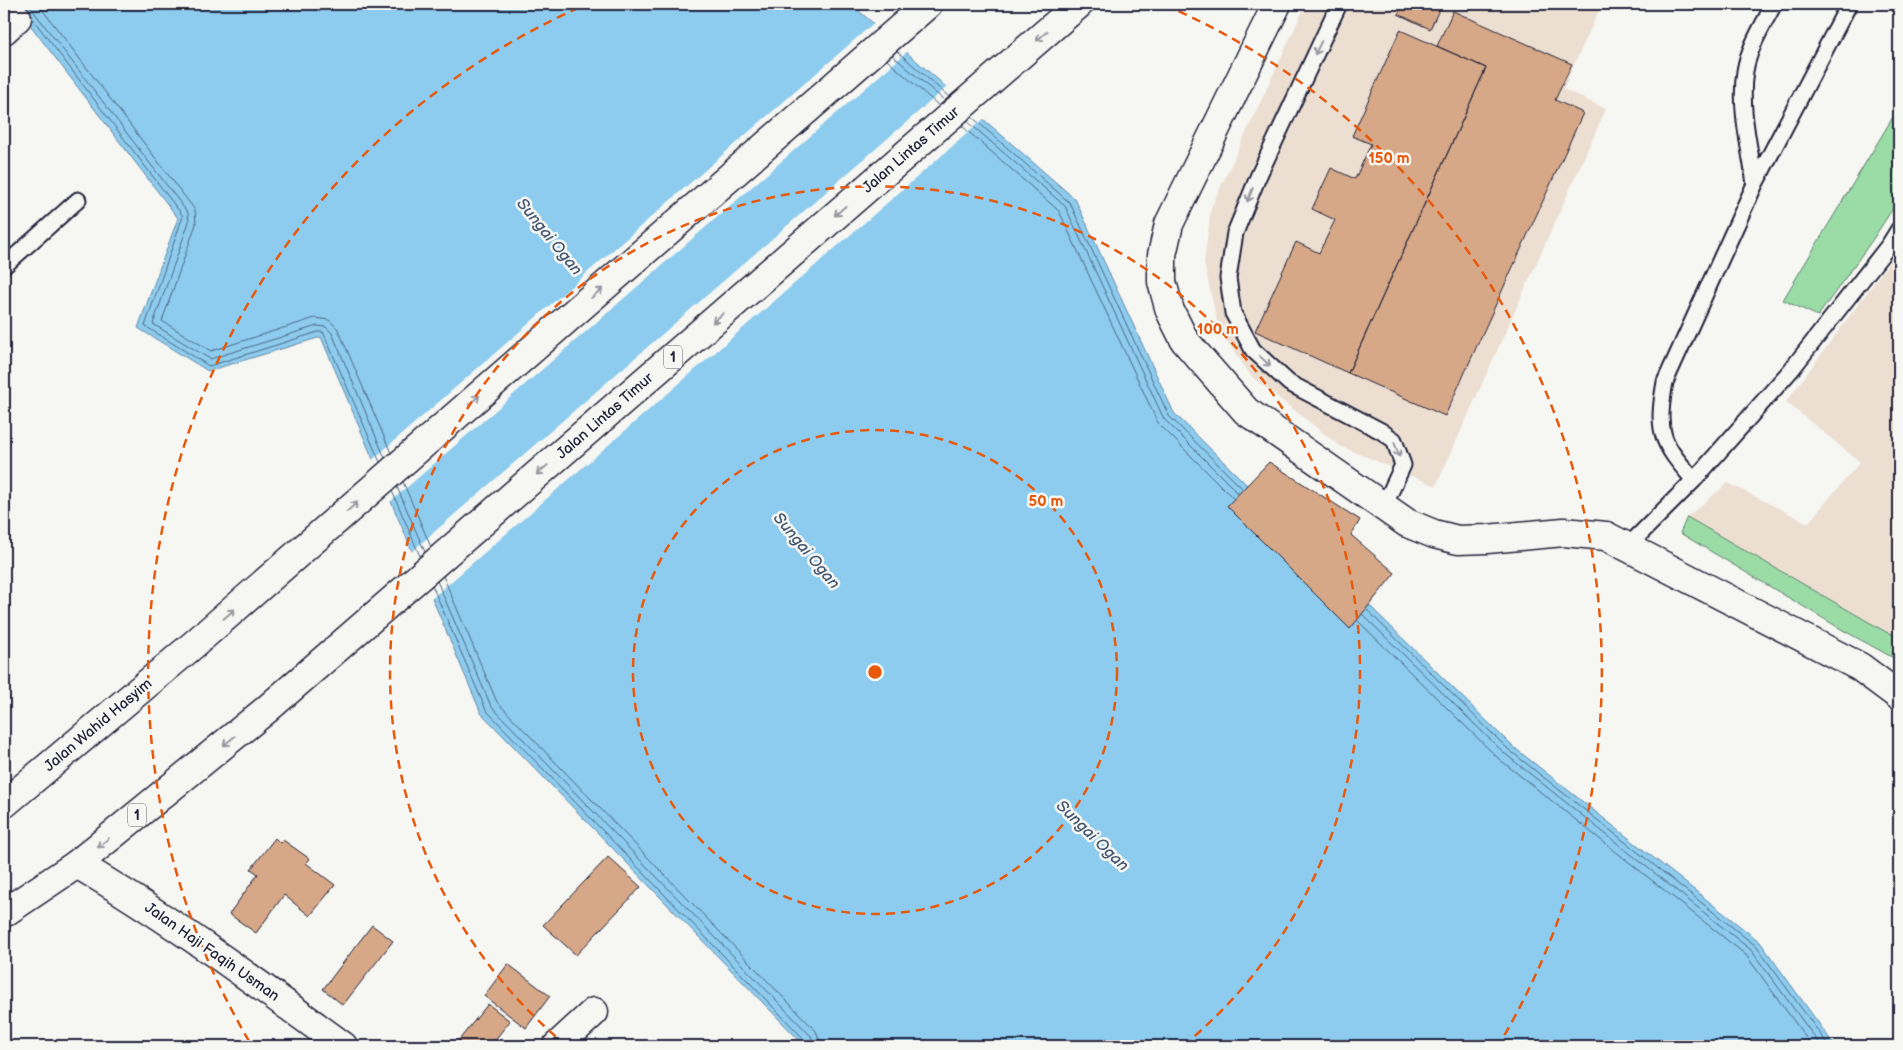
<svg xmlns="http://www.w3.org/2000/svg" width="1903" height="1050" viewBox="0 0 1903 1050" font-family="'Balsamiq Sans',sans-serif">
  <rect width="100%" height="100%" fill="#f6f6f2"/>
  <filter id="ink" filterUnits="userSpaceOnUse"><feTurbulence type="fractalNoise" baseFrequency=".02" numOctaves="2"/><feDisplacementMap in="SourceGraphic" scale="10" xChannelSelector="R" yChannelSelector="G"/><feConvolveMatrix kernelMatrix="1 2 1 2 8 2 1 2 1" color-interpolation-filters="sRGB"/></filter>
  <g filter="url(#ink)">
    <!-- built -->
    <path fill="#ecdfd2" d="M1306,4H1602L1563,89L1606,109L1436,486L1340,446L1252,377L1219,330L1204,263L1211,208Z
      M1899,249V636L1886,632L1687,517L1728,483L1808,523L1860,462L1786,402Z"/>
    <!-- green -->
    <path fill="#9bdca6" stroke="#5e7f70" d="M1899,107V199L1873,239L1818,316L1783,300Z
      M1687,517L1886,632L1899,636V661L1841,629L1680,533Z"/>
    <!-- water -->
    <path fill="#8dccee" stroke="#6288a6" d="M14,4H851L1075,199L1174,413L1511,745L1760,942L1835,1046H805L481,713L321,337L208,371L138,328L178,218Z"/>
    <!-- pier -->
    <path fill="#f6f6f2" d="M875,22L908,51L389,503L371,461Z
      M948,86L985,118L430,600L410,553Z"/>
    <g fill="none" stroke-linecap="round" stroke-linejoin="round">
      <!-- shore -->
      <path stroke="#4d6683" stroke-width="1" d="M28,4L188,213L189,222L153,324L210,359L317,326L326,327L332,333L385,458
        M38,4L195,210L196,224L162,321L211,351L315,318L329,320L338,329L391,453
        M32,18L183,216L145,326L209,366L318,332H323L380,462
        M897,51L949,97
        M892,55L945,101
        M887,60L939,106
        M972,117L1070,203L1169,416L1242,488
        M967,121L1065,206L1164,419L1238,493
        M962,126L1059,211L1158,423L1233,498
        M403,482L431,547
        M397,487L425,552
        M392,491L420,556
        M443,576L497,702L816,1031L822,1046
        M437,581L491,706L811,1036L814,1046
        M432,585L486,710L806,1041L808,1046
        M1367,610L1508,749L1756,946L1829,1046
        M1363,615L1504,753L1751,950L1821,1046
        M1358,621L1499,759L1746,955L1812,1046"/>
    </g>
    <!-- building -->
    <path fill="#d6a887" stroke="#22223b" d="M1403,4H1442L1430,29L1398,14Z
      M1453,11L1572,64L1555,100L1583,113L1445,416L1348,373L1486,68L1437,46Z
      M1400,30L1486,68L1348,373L1255,331L1296,242L1319,253L1335,220L1312,209L1331,168L1355,179L1371,144L1352,136Z
      M1269,462L1360,520L1351,535L1395,573L1350,629L1227,506Z
      M275,838L280,843L283,840L310,859L306,863L335,885L310,916L284,895L256,933L229,914L258,874L251,869Z
      M608,857L641,887L576,955L543,925Z
      M372,925L393,941L343,1005L323,989Z
      M508,964L550,996L526,1028L484,996Z
      M488,1004L510,1021L490,1046H454Z"/>
    <g fill="none" stroke-linecap="round" stroke-linejoin="round">
      <defs>
        <path id="service" d="M1339,4L1258,177L1235,233L1228,278L1233,313L1253,350L1289,383L1381,431L1394,440L1403,465L1383,508
          M1755,184C1750,148 1739,108 1745,71C1749,47 1763,25 1774,4
          M4,266L78,200
          M1694,480C1661,443 1656,432 1665,382L1755,184L1849,4
          M1628,546L1694,480L1791,370L1889,245L1899,229"/>
        <path id="minor" d="M1277,4L1169,224L1162,255V282L1170,311L1185,341L1246,411L1407,523L1434,534L1458,540L1487,539L1564,532L1606,536L1860,667L1899,696
          M4,30L17,18
          M557,1046L594,1012"/>
        <path id="tertiary" d="M77,864C170,919 256,982 343,1046"/>
        <path id="trunk" d="M4,804L192,646L928,4
          M4,913L77,864L266,710L1079,4"/>
      </defs>
      <!-- service casing -->
      <use href="#service" stroke="#22223b" stroke-width="19"/>
      <!-- minor casing -->
      <use href="#minor" stroke="#22223b" stroke-width="31"/>
      <!-- tertiary casing -->
      <use href="#tertiary" stroke="#22223b" stroke-width="31"/>
      <!-- trunk casing -->
      <use href="#trunk" stroke="#22223b" stroke-width="31"/>
      <!-- service -->
      <use href="#service" stroke="#f6f6f2" stroke-width="15"/>
      <!-- minor -->
      <use href="#minor" stroke="#f6f6f2" stroke-width="28"/>
      <!-- tertiary -->
      <use href="#tertiary" stroke="#f6f6f2" stroke-width="28"/>
      <!-- trunk -->
      <use href="#trunk" stroke="#f6f6f2" stroke-width="28"/>
      <!-- rail -->
      <path stroke="#22223b" stroke-width="4" d="M1455,5V4"/>
    </g>
    <!-- one-way arrows -->
    <defs><path id="oneway-shaft" d="M-6 0H5M1.5-3L5.5 0L1.5 3" fill="none" stroke-width="1.6" stroke-linecap="round" stroke-linejoin="round" transform="scale(1.25)"/></defs>
    <g stroke="#9797a0">
      <use href="#oneway-shaft" transform="translate(1042 36) rotate(139)"/>
      <use href="#oneway-shaft" transform="translate(1318 48) rotate(116)"/>
      <use href="#oneway-shaft" transform="translate(1250 195) rotate(112)"/>
      <use href="#oneway-shaft" transform="translate(840 211) rotate(139)"/>
      <use href="#oneway-shaft" transform="translate(597 293) rotate(-41)"/>
      <use href="#oneway-shaft" transform="translate(718 318) rotate(139)"/>
      <use href="#oneway-shaft" transform="translate(1265 361) rotate(43)"/>
      <use href="#oneway-shaft" transform="translate(474 400) rotate(-41)"/>
      <use href="#oneway-shaft" transform="translate(1397 450) rotate(70)"/>
      <use href="#oneway-shaft" transform="translate(542 470) rotate(139)"/>
      <use href="#oneway-shaft" transform="translate(352 507) rotate(-41)"/>
      <use href="#oneway-shaft" transform="translate(229 614) rotate(-41)"/>
      <use href="#oneway-shaft" transform="translate(229 741) rotate(141)"/>
      <use href="#oneway-shaft" transform="translate(103 843) rotate(141)"/>
    </g>
  </g>
  <!-- distance rings -->
  <g fill="none" stroke="#e8590c" stroke-width="2.5" stroke-dasharray="9 6">
    <circle cx="875" cy="672" r="242"/>
    <path d="M567 1046A485 485 0 1 1 1183 1046"/>
    <path d="M249 1041A727 727 0 0 1 585 5M1165 5A727 727 0 0 1 1501 1041"/>
  </g>
  <g text-anchor="middle" dominant-baseline="central" stroke-width="5" stroke-linejoin="round" paint-order="stroke">
    <!-- shield labels -->
    <g fill="#f6f6f2" stroke="#626272" stroke-width="1">
      <rect x="664" y="345.5" width="18" height="23" rx="4"/>
      <rect x="128" y="803.5" width="18" height="23" rx="4"/>
    </g>
    <g font-size="14" font-weight="bold" fill="#22223b">
      <text x="673" y="357">1</text>
      <text x="137" y="815">1</text>
    </g>
    <!-- street labels -->
    <g font-size="15" fill="#22223b" stroke="#f6f6f2">
      <text transform="translate(911 150) rotate(-41)">Jalan Lintas Timur</text>
      <text transform="translate(605 416) rotate(-41)">Jalan Lintas Timur</text>
      <text transform="translate(98 725) rotate(-40)">Jalan Wahid Hasyim</text>
      <text transform="translate(212 952) rotate(35)">Jalan Haji Faqih Usman</text>
    </g>
    <!-- water labels -->
    <g font-size="16" font-style="italic" fill="#425571" stroke="#f6f6f2">
      <text transform="translate(549 237) rotate(51)">Sungai Ogan</text>
      <text transform="translate(806 551) rotate(50)">Sungai Ogan</text>
      <text transform="translate(1092 836) rotate(44)">Sungai Ogan</text>
    </g>
  </g>
  <circle cx="875" cy="672" r="8" fill="#e8590c" stroke="#f6f6f2" stroke-width="2.5"/>
  <g font-size="15" text-anchor="middle" font-weight="bold" fill="#e8590c" stroke="#f6f6f2" stroke-width="5" stroke-linejoin="round" paint-order="stroke">
    <text x="1389" y="163">150 m</text>
    <text x="1218" y="334">100 m</text>
    <text x="1046" y="506">50 m</text>
  </g>
  <!-- margin -->
  <rect width="1903" height="1050" fill="none" stroke="#f6f6f2" stroke-width="20"/>
  <rect x="10" y="10" width="1883" height="1030" fill="none" stroke="#22223b" stroke-width="2" filter="url(#ink)"/>
</svg>
